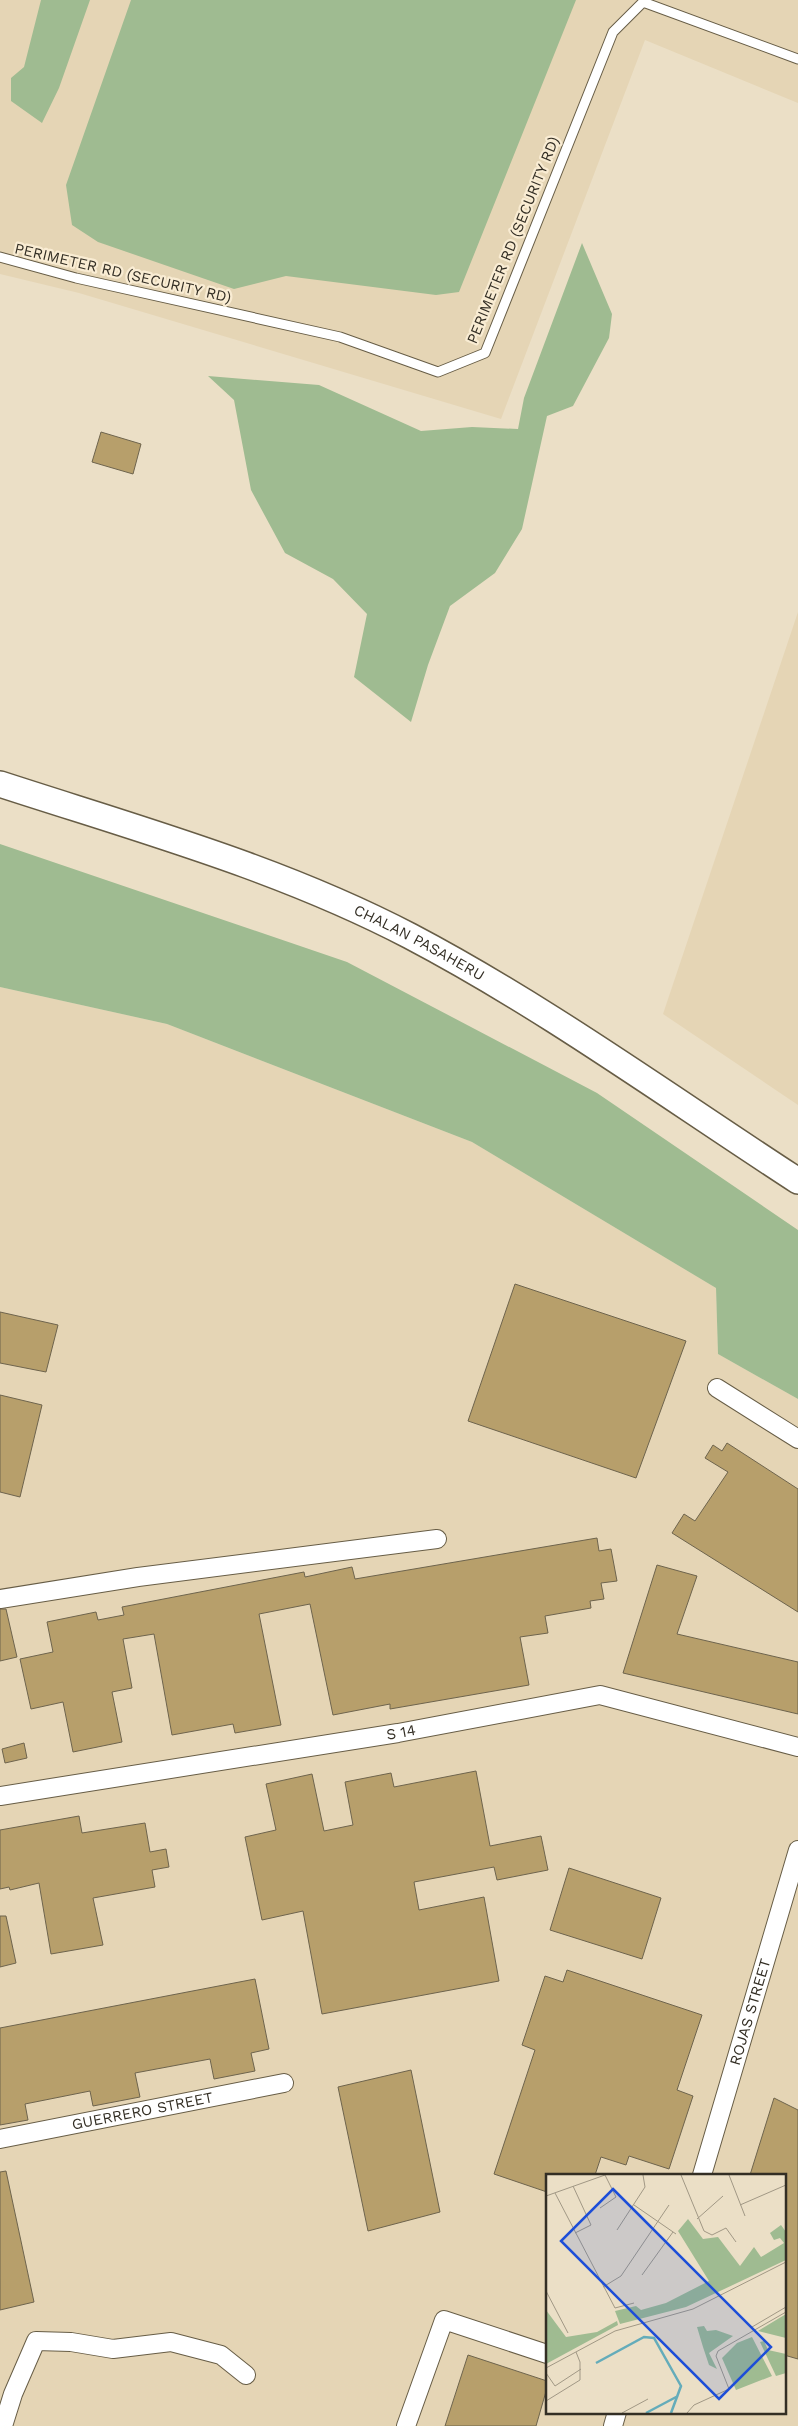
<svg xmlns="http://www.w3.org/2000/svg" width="798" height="2426" viewBox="0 0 798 2426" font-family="'Work Sans',sans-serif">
  <rect width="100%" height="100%" fill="#ebdfc6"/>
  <!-- built -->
  <path fill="#e5d5b5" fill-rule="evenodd" d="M0,0H798V103L645,40L501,419L79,293L0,274Z
    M798,612V1105L663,1014Z
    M0,987L167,1024L472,1142L716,1288L718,1354L798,1399V2426H0ZM547,2175H784V2412H547Z"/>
  <!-- green -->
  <path fill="#9fbb91" d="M41,0H90L59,88L42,123L11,101V78L24,67Z
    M131,0H576L459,292L436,295L286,276L234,289L98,242L72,225L66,185Z
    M582,243L612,314L609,338L573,406L547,416L522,529L495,573L450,606L428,665L411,722L354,677L367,614L333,579L285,553L251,490L234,400L208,376L319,385L421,431L472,427L518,429L524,398Z
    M0,844L347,962L597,1093L798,1230V1399L718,1354L716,1288L472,1142L167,1024L0,987Z"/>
  <!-- building -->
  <path fill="#b79f6b" stroke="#6e644d" d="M101,432L141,444L133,474L92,462Z
    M515,1284L686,1341L636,1478L468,1421Z
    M0,1312L58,1325L46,1372L0,1363Z
    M0,1395L42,1405L20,1497L0,1492Z
    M727,1443L798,1489V1612L672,1533L684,1514L695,1521L728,1472L705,1458L713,1445L722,1451Z
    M597,1538L599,1551L611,1549L617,1581L601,1583L604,1599L590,1601L591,1608L545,1616L548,1633L520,1637L529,1685L390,1709V1704L333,1715L310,1604L259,1614L281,1725L235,1733L233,1724L172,1735L154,1634L123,1639L132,1688L112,1692L122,1742L73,1752L63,1702L31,1709L20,1659L53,1652L47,1622L96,1612L98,1620L124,1615L122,1607L304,1572L305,1577L352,1567L355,1579Z
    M657,1565L697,1576L677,1634L798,1662V1714L623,1673Z
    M0,1609H6L17,1657L0,1661Z
    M24,1743L27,1758L5,1763L2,1749Z
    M476,1771L490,1846L541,1836L548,1870L497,1880L494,1867L414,1882L419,1910L484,1897L499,1981L322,2014L303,1911L262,1920L245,1837L276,1830L266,1784L312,1774L324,1831L353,1825L345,1782L391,1773L394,1787Z
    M79,1816L82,1833L145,1823L150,1852L166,1849L169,1867L152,1870L155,1887L93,1898L103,1945L51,1954L39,1883L10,1890L9,1887L0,1889V1830Z
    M569,1868L661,1898L642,1959L550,1930Z
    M0,1916H6L16,1963L0,1967Z
    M567,1970L702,2015L677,2090L693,2096L669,2169L629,2156L626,2165L601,2157L595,2175H547V2192L494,2174L535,2050L522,2045L545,1976L563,1982Z
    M255,1979L269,2049L251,2053L255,2071L214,2079L210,2059L135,2073L140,2097L93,2106L90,2091L25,2104L28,2120L0,2125V2028Z
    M411,2070L440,2212L368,2231L338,2087Z
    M774,2098L798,2110V2359L784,2355V2175H750Z
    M6,2171L34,2302L0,2310V2172Z
    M468,2355L547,2381V2388L536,2426H445Z"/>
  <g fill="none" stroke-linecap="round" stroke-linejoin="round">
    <defs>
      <path id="lane" d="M0,257L76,278L340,337L438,372L485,353L613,32L643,2L798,59"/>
      <g id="street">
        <path d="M717,1388L798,1439"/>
        <path d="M0,1599L138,1577L437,1539"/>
        <path id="s1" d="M0,1796L398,1733L600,1695L798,1747"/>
        <path id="s2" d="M0,2139L284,2083"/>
        <path id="s3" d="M702,2175L798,1850"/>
        <path d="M3,2426L13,2394L36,2341L71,2342L113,2349L171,2342L221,2355L246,2375"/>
        <path d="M406,2426L444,2320L547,2354"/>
        <path d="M613,2426L617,2412"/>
      </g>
      <g id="secondary">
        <path id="s4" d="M0,784C138,829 280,868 410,936C545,1007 670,1098 798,1181"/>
      </g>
    </defs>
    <!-- lane casing -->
    <use href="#lane" stroke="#675d46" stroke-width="11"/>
    <!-- street casing -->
    <use href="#street" stroke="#675d46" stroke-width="20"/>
    <!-- secondary casing -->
    <use href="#secondary" stroke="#675d46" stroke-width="28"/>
    <!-- lane -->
    <use href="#lane" stroke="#fff" stroke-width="9"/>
    <!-- street -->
    <use href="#street" stroke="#fff" stroke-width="18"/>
    <!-- secondary -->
    <use href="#secondary" stroke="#fff" stroke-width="25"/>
  </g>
  <g text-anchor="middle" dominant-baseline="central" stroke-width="4.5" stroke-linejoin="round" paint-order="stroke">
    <!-- street labels -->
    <g font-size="15" fill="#332e24" stroke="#f9ecd3">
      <text transform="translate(513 240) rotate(-68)">PERIMETER RD (SECURITY RD)</text>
      <text transform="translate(123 273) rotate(13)">PERIMETER RD (SECURITY RD)</text>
      <text stroke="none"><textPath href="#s4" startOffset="449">CHALAN PASAHERU</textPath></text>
      <text stroke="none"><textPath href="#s1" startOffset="406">S 14</textPath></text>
      <text stroke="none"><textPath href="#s3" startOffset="170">ROJAS STREET</textPath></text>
      <text stroke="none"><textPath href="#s2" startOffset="145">GUERRERO STREET</textPath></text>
    </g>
  </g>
  <!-- overview -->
  <g transform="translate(546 2174)">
    <rect width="240" height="240" fill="#ebdfc6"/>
    <path d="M142,45L157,65L172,63L194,92L208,73L215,83L238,69L234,64L228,66L224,59L235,51L240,58V86L140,133L74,150L69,137L90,132L95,136L120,129L163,107L132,57ZM0,136L20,163L51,158L71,147L72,151L0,190ZM240,140V164L212,157ZM158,152L161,157L170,156L187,162L163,179L171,195L163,191L157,173L151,153ZM206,163L226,202L190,216L176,184L191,169ZM218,167L222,176L240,180V199L230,202L214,168Z" fill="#9fbb91"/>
    <path fill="none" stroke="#64acba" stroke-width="2.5" d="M50,189L98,163L108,164L135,212L125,239M100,239L132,222"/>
    <path fill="none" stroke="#a19885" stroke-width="1" d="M135,1L158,57L166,61L180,54L190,68M183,1L199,42M27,12L45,51L29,59M9,19L69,134L88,129M0,22L59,1L70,23L54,34M88,31L130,60M194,31L240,11M151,45L177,22M71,56L99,13L97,1M96,101L127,58M57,113L75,102L123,31M0,117L22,159M206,153L240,133M0,194L69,157L147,135L240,88M0,199L9,212L35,195M0,227L34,206V188L30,178M76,239L102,225M141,239L148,231L183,215L170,182L172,177L240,138"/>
    <path fill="#1d4ed8" fill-opacity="0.15" stroke="#1d4ed8" stroke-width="2.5" d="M67,15L225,173L173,225L15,67Z"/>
    <rect width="240" height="240" fill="none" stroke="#332e24" stroke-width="2.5"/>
  </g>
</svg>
